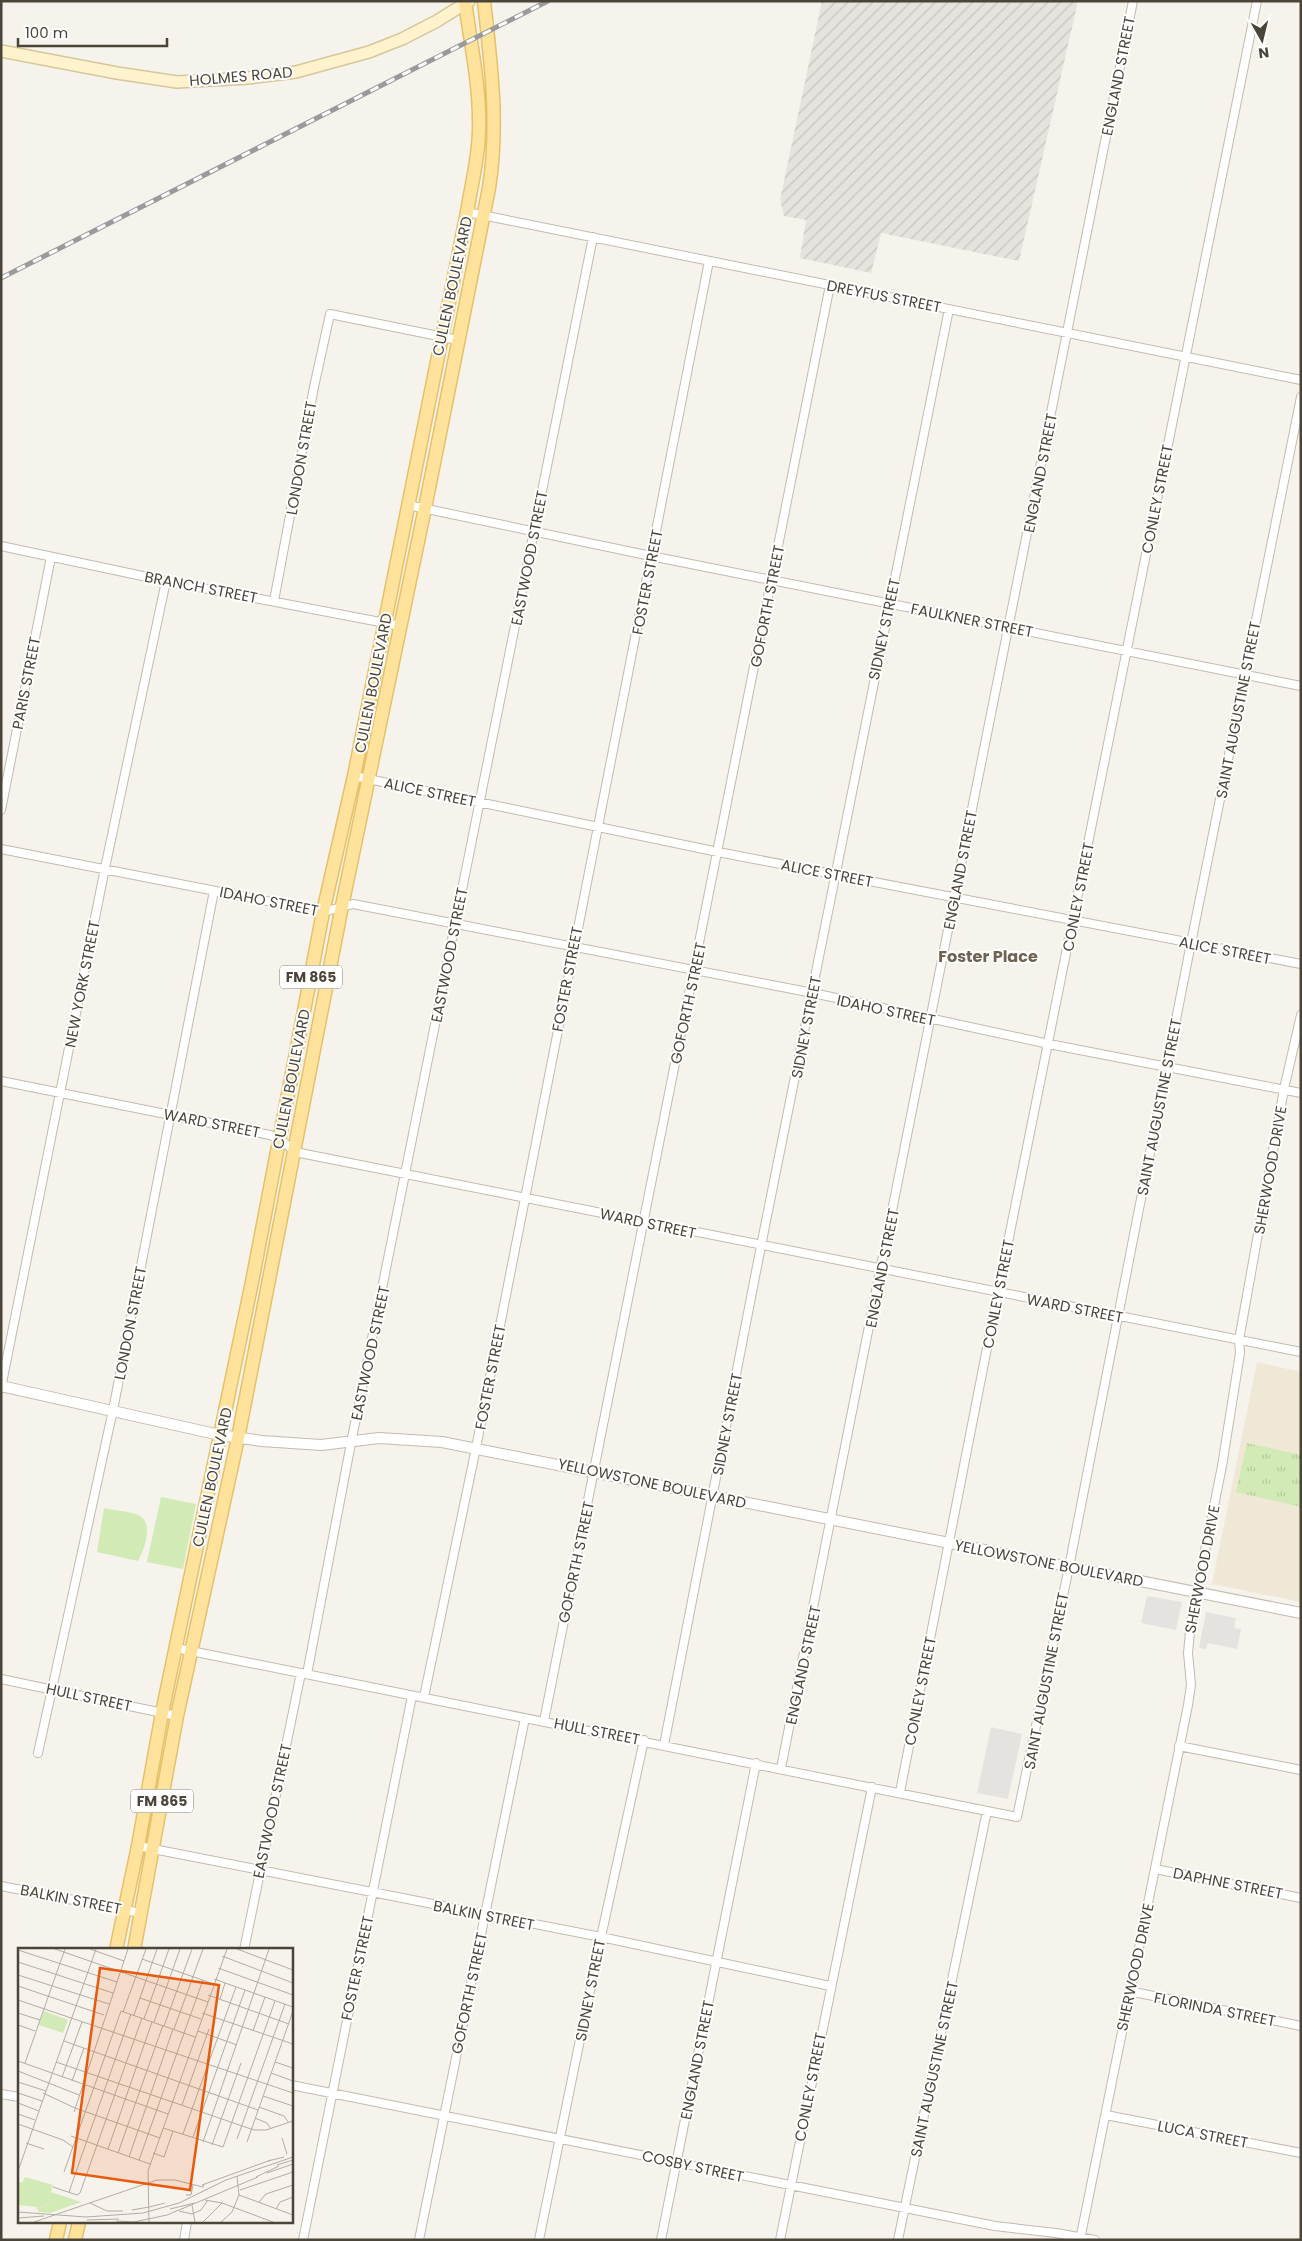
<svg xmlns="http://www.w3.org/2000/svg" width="1302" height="2241" viewBox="0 0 1302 2241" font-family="Poppins,sans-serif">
  <defs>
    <pattern id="industrial-furrows" width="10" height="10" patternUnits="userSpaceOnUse" patternTransform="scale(1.25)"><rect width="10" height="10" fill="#e6e2dd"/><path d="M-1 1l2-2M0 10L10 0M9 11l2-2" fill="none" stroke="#c7c3be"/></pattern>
    <pattern id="grass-tufts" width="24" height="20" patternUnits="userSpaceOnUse" patternTransform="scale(1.25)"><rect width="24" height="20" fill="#d2eab5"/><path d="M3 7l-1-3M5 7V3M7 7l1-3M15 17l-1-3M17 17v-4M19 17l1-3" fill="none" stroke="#b6ca9c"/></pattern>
  </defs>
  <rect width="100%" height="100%" fill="#f6f3ec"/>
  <!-- industrial -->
  <path fill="url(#industrial-furrows)" d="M822,1H1078L1019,261L881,233L871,273L800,258L806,220L784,216L780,200Z"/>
  <!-- education -->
  <path fill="#efe8d6" d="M1257,1362L1301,1372V1602L1212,1584Z"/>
  <!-- grass -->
  <path fill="url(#grass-tufts)" d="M1247,1443L1301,1455V1507L1236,1492Z"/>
  <!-- park -->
  <path fill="#d2eab5" d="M161,1497L196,1504L183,1569L147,1562Z
    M104,1508C115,1511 131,1511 140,1516C154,1524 144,1550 138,1561L97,1552Z"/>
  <!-- parking -->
  <path fill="#e5e3e0" d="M1147,1596L1182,1602L1176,1630L1141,1623Z
    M1206,1612L1236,1618L1234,1628L1241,1629L1237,1649L1208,1643L1206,1649L1199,1648Z
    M991,1727L1022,1734L1008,1799L977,1793Z"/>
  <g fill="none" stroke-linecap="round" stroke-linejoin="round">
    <defs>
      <path id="minor" d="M467,212L1301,380
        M408,505L651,556L1301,686
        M1,546L166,581L401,626
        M274,601L314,387L330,314L458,340
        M354,776L718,852L1301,964
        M1,810L51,557
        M1,849L323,912L353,904L813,993L1049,1044L1301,1093
        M1,1081L270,1135L280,1139L295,1152C630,1219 965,1286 1301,1352
        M1,1388L105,868L166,581
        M176,1648L1017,1817L1069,1567L1191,943L1301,397
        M307,1674L351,1443L593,237
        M1,1679L177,1716
        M424,1697L476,1448L709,261
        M544,1721L830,285
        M664,1745L761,1246L949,309
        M1179,1746L1301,1770
        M38,1753L113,1410L214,891
        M781,1768L1133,1
        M900,1792L998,1292L1257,1
        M138,1846L601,1937L830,1986
        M1155,1869L1301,1898
        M1,1886L141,1913
        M244,1950L301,1673
        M1129,1991L1301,2026
        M291,2085L995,2226L1056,2233L1095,2240
        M1,2094L19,2097
        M1106,2115L1301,2153
        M184,2240L187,2222
        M303,2240L412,1696
        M419,2240L525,1718
        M539,2240L601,1937L644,1740
        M661,2240L756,1763
        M780,2240L872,1787
        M898,2240L987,1811
        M1080,2240L1188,1705L1191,1685L1188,1653L1191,1621L1222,1466L1240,1353L1239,1340L1284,1089L1301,1015"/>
      <path id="tertiary" d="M1,1386L220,1435L262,1441L321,1445L379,1438L442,1442L1301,1613"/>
      <path id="secondary" d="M1,51L117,73L177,82L248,78L296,72L369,52L402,39L437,21L469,1"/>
      <path id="primary" d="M116,1950L138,1846L162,1713L252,1282L323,912L354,776L467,212C472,182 480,151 479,120C479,80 470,41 465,1
        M134,1950L177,1716L238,1438L342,906L425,508L489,188C499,125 491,64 484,1
        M56,2240L60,2222
        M75,2240L79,2222"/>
    </defs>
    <!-- minor casing -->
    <use href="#minor" stroke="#c2bbae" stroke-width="10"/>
    <!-- tertiary casing -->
    <use href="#tertiary" stroke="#c2bbae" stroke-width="12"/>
    <!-- secondary casing -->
    <use href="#secondary" stroke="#d6c79b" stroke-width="14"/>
    <!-- primary casing -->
    <use href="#primary" stroke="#e6c16a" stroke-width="15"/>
    <!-- minor -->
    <use href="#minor" stroke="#fff" stroke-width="8"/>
    <!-- tertiary -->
    <use href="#tertiary" stroke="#fff" stroke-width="10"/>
    <!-- secondary -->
    <use href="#secondary" stroke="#fff3cd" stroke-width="11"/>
    <!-- primary -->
    <use href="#primary" stroke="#ffe39c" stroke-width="12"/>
    <defs>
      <path id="rail" d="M1,278L548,1"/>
    </defs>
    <!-- rail casing -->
    <use href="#rail" stroke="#9a9a9a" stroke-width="5"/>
    <!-- rail -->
    <use href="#rail" stroke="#fff" stroke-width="3" stroke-dasharray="9" stroke-linecap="butt"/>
  </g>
  <g text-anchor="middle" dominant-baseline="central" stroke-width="4" stroke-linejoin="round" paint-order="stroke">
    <!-- shield labels -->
    <g fill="#fff" stroke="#817c74" stroke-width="1">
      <rect x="280" y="965.5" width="62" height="23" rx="4"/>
      <rect x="131" y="1789.5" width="62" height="23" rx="4"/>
    </g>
    <g font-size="14" font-weight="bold" fill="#4b4439">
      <text x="311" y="977">FM 865</text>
      <text x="162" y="1801">FM 865</text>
    </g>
    <!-- street labels -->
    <g font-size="15" fill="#4b4439" stroke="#fff">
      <text transform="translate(241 76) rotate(-5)">HOLMES ROAD</text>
      <text transform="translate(1118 76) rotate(-79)">ENGLAND STREET</text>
      <text transform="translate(452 286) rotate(-78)">CULLEN BOULEVARD</text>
      <text transform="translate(884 296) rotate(11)">DREYFUS STREET</text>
      <text transform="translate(301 458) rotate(-80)">LONDON STREET</text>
      <text transform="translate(1040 473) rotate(-79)">ENGLAND STREET</text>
      <text transform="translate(1157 499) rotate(-79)">CONLEY STREET</text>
      <text transform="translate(529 558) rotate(-79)">EASTWOOD STREET</text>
      <text transform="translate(647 582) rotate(-79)">FOSTER STREET</text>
      <text transform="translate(201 587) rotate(11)">BRANCH STREET</text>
      <text transform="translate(767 606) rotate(-79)">GOFORTH STREET</text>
      <text transform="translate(972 620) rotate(11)">FAULKNER STREET</text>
      <text transform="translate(884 629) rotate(-78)">SIDNEY STREET</text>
      <text transform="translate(26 683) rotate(-79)">PARIS STREET</text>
      <text transform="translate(373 683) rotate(-79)">CULLEN BOULEVARD</text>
      <text transform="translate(1238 710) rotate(-79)">SAINT AUGUSTINE STREET</text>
      <text transform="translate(430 792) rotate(12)">ALICE STREET</text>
      <text transform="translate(960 870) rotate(-79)">ENGLAND STREET</text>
      <text transform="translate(827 873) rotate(11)">ALICE STREET</text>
      <text transform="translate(1078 897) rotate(-79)">CONLEY STREET</text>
      <text transform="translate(269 901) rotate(11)">IDAHO STREET</text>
      <text transform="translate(1225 950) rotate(11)">ALICE STREET</text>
      <text transform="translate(449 955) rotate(-79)">EASTWOOD STREET</text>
      <text transform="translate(567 979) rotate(-79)">FOSTER STREET</text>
      <text transform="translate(82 984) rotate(-79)">NEW YORK STREET</text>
      <text transform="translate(688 1003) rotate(-78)">GOFORTH STREET</text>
      <text transform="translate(886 1010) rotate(12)">IDAHO STREET</text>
      <text transform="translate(806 1027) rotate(-79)">SIDNEY STREET</text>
      <text transform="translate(291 1079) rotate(-79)">CULLEN BOULEVARD</text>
      <text transform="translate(1159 1107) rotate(-79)">SAINT AUGUSTINE STREET</text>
      <text transform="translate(212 1123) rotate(11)">WARD STREET</text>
      <text transform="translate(1270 1170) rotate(-80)">SHERWOOD DRIVE</text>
      <text transform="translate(648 1223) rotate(12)">WARD STREET</text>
      <text transform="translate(882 1268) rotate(-79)">ENGLAND STREET</text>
      <text transform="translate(998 1294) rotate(-79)">CONLEY STREET</text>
      <text transform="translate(1075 1308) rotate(11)">WARD STREET</text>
      <text transform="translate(130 1323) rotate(-79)">LONDON STREET</text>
      <text transform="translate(370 1353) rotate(-78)">EASTWOOD STREET</text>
      <text transform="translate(490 1377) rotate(-79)">FOSTER STREET</text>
      <text transform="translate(727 1424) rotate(-79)">SIDNEY STREET</text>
      <text transform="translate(212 1477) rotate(-78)">CULLEN BOULEVARD</text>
      <text transform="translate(652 1483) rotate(12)">YELLOWSTONE BOULEVARD</text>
      <text transform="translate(576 1562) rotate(-78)">GOFORTH STREET</text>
      <text transform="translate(1049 1563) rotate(11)">YELLOWSTONE BOULEVARD</text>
      <text transform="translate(1202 1569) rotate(-79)">SHERWOOD DRIVE</text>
      <text transform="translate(803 1665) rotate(-78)">ENGLAND STREET</text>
      <text transform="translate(1046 1681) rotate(-79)">SAINT AUGUSTINE STREET</text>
      <text transform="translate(920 1691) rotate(-79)">CONLEY STREET</text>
      <text transform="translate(89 1697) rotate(12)">HULL STREET</text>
      <text transform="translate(597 1731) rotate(11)">HULL STREET</text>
      <text transform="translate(272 1811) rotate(-78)">EASTWOOD STREET</text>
      <text transform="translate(1228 1883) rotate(11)">DAPHNE STREET</text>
      <text transform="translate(71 1899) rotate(11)">BALKIN STREET</text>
      <text transform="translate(484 1915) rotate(11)">BALKIN STREET</text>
      <text transform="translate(1135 1967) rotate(-78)">SHERWOOD DRIVE</text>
      <text transform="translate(357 1968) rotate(-78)">FOSTER STREET</text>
      <text transform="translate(590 1990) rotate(-79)">SIDNEY STREET</text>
      <text transform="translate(469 1993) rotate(-78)">GOFORTH STREET</text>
      <text transform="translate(1215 2009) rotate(11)">FLORINDA STREET</text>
      <text transform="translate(697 2060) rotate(-79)">ENGLAND STREET</text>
      <text transform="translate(934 2069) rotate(-78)">SAINT AUGUSTINE STREET</text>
      <text transform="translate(810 2087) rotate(-79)">CONLEY STREET</text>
      <text transform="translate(1203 2134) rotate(11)">LUCA STREET</text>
      <text transform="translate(693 2166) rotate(12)">COSBY STREET</text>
    </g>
    <!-- neighbourhood labels -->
    <g font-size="16" font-weight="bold" fill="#6e6250" stroke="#fff">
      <text x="988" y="956">Foster Place</text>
    </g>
  </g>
  <!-- overview -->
  <g transform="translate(18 1948)">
    <rect width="275" height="275" fill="#f6f3ec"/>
    <path d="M33,244L63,254L32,265L21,264L18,259L28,260Z" fill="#d2eab5"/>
    <path d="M26,63L50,72L45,85L21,77ZM7,229L35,237L28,260L0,257V233L4,235Z" fill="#d2eab5"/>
    <path fill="none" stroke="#b2ada4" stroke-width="1" d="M37,1L190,54M72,1L106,13M219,1L275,22M0,2L99,34M204,8L275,35M124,11L196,36M0,14L95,45M200,20L275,47M0,27L91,56M196,31L275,59M0,38L86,67M190,47L271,76M122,50L183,71M202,51L207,35M0,52L275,145M105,64L128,1M0,65L22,72M184,65L275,96M116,67L139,1M126,71L151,1M136,74L162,1M0,77L17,83M146,78L174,1M156,81L185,1M180,83L219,97M235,83L247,49M166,85L185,32M46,93L240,162M0,113L150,166M38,114L236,182H248L275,173M257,114L275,120M7,115L47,1M0,123L61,147M253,125L275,133M44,129L64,74M54,133L66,100M0,134L28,143M0,145L24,153M25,145L57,160L142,190M245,148L275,158M0,155L21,163M164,157L191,81M241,159L266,168L271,175M56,164L110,1M0,166L17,172M237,170L249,175L253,181M0,176L45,192L55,199M145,180L205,199L257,53M165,186L218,39M53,188L132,216M175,189L227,42M264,190L269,206M219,191L267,56M185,194L251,1M229,194L275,63M8,195L26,201M194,197L223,115M90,201L134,74M100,205L145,77M135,205L146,209L155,183M111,209L155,81M121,212L166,85M250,213L266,209M259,217L275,212M0,223L78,1M46,224L103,63L177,89M249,225L275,216M238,229L261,218M184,237L253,212M35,239L59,247L62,245L124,70M222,242L275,224M51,244L113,66M168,247H173L175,237M221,247L275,267M187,252L204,255L255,274M241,254L248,246L275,237M72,255L89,263H105M174,257L177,274M131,259L147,255M152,261L177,255M258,261L262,254L275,249M114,262L131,259M161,263L174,266L183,262L190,252M0,264L68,269L125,265L161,255L208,232L275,209M0,270L26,268M69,272L101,271M98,273L117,274M16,274L139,232H157L185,239L186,236M116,274L149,267L240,229M131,274L130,223L209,1M185,274L204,255M203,274L214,264L221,247L219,228"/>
    <path fill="#e8590c" fill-opacity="0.15" stroke="#e8590c" stroke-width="2.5" d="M82,20L201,37L172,242L54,225Z"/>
    <rect width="275" height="275" fill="none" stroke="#4b4439" stroke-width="2.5"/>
  </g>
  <!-- border -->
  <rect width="1302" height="2241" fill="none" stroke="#4b4439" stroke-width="5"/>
  <!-- north arrow -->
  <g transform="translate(1262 40) rotate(172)" stroke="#ffffff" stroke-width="4" paint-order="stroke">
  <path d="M0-4L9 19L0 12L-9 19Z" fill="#4b4439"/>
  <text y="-8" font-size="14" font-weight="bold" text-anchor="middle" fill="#4b4439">N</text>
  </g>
  <!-- scale -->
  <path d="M18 38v8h149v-8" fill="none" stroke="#4b4439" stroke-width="2.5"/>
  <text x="25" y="38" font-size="15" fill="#4b4439" stroke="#ffffff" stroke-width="4" paint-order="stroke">100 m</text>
</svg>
